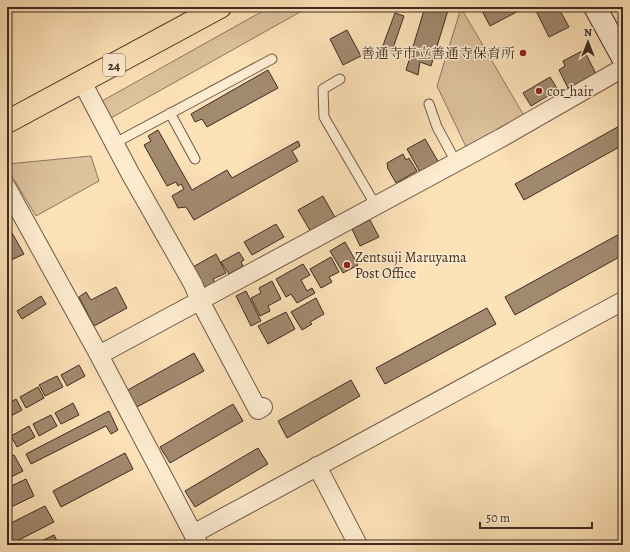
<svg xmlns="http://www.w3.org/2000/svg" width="630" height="552" viewBox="0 0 630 552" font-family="Alegreya,'Noto Serif JP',serif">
  <rect width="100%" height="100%" fill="#fde1b7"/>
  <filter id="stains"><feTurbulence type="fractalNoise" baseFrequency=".005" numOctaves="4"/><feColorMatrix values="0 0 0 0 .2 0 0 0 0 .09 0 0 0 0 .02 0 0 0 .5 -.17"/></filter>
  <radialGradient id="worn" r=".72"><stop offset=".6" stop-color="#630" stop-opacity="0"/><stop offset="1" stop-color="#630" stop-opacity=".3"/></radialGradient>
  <!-- green -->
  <path fill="#ddc29e" stroke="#8e7660" d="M270,7H309L111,118L102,101Z
    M461,8L526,119L467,149L437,86Z
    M91,156L99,181L36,216L7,168V164Z"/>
  <!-- building -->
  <path fill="#a28a6f" stroke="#402b22" d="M396,7H406L405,12L395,8Z
    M425,7H449L431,66L420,62L418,75L406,70Z
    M480,7H526L490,26Z
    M534,7H558L569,27L549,37Z
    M395,13L404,16L392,51L382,48Z
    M347,30L361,56L343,65L330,39Z
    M584,50L596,74L568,88L559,70L565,66L563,61Z
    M268,70L278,88L207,127L202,119L195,122L191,114Z
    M550,77L558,90L531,106L523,93Z
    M623,124V145L524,200L515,184Z
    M158,130L192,190L227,170L232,178L298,141L300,146L292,151L298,161L194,220L186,207L178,208L172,196L184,189L181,184L178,186L176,182L167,186L144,145L151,141L148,136Z
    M425,139L439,163L421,174L407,149Z
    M403,154L406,160L409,158L417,171L396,183L388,169L387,163Z
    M323,196L337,221L312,234L298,210Z
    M370,220L379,237L360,246L352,229Z
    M276,224L284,237L252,255L244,242Z
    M623,232V255L515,315L505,297Z
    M12,233L24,254L7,262V236Z
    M345,242L358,265L343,273L330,251Z
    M239,252L244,260L241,262L243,266L229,274L221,262Z
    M216,254L226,273L213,279L215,283L203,289L191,268Z
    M331,257L339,272L329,277L332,282L321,288L310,269Z
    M303,264L310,275L301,280L307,291L312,288L315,293L297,303L291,294L286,297L276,279Z
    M272,281L281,299L268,306L270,311L260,316L251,298L261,293L259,288Z
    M116,287L127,308L94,326L79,297L86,292L91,300Z
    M246,291L261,321L251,326L236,296Z
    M41,296L46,304L22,319L17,311Z
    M316,298L324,314L310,322L312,324L302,330L291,312Z
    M487,308L496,324L385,384L376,368Z
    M286,312L295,329L268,344L258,326Z
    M194,353L204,371L135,408L126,391Z
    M79,365L85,376L67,386L61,375Z
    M57,376L63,387L45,396L39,385Z
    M351,380L360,396L287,438L278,421Z
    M38,387L44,398L26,408L20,397Z
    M16,399L22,410L7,418V404Z
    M73,403L79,415L61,424L55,413Z
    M233,404L243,421L170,463L160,447Z
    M109,411L118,430L111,434L106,426L31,464L26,454Z
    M51,415L57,426L39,436L33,424Z
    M29,426L35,437L17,447L11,436Z
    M258,448L268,464L195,507L185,491Z
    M125,453L133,469L61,507L53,491Z
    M14,455L23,471L7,479V458Z
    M26,479L34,496L7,509V488Z
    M45,506L54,522L13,543L7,531V525Z
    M54,535L59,545H33Z"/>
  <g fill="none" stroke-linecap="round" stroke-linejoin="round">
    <defs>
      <path id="lane" d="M340,79L323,89L324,117L376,206
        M429,104L437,127L456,162
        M170,113L195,159
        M115,143L272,59"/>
      <path id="street" d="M82,82L130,173L193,284L200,301L258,410L263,407
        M7,188L99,355L199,545
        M99,355L501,138L623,68
        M317,466L358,545
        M193,534L623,301"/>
      <path id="secondary" d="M595,7L623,58"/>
      <path id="primary" d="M7,122L220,7"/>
    </defs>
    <!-- lane casing -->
    <use href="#lane" stroke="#6f5847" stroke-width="11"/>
    <!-- street casing -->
    <use href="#street" stroke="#6f5847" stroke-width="20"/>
    <!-- secondary casing -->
    <use href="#secondary" stroke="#402b22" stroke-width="24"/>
    <!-- primary casing -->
    <use href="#primary" stroke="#402b22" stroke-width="24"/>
    <!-- lane -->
    <use href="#lane" stroke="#feecd0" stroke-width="9"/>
    <!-- street -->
    <use href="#street" stroke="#feecd0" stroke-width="18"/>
    <!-- secondary -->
    <use href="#secondary" stroke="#feecd0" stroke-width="22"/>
    <!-- primary -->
    <use href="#primary" stroke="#fde1b7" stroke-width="22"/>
  </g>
  <!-- markers -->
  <g fill="#8f2418" stroke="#feecd0" stroke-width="1.5">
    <circle cx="523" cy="53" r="4"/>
    <circle cx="539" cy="91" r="4"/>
    <circle cx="347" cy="265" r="4"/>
  </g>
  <g text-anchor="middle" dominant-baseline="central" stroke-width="3" stroke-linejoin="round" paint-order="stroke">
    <!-- shield labels -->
    <rect fill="#feecd0" stroke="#796556" stroke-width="1" x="103" y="54" width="22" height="22" rx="3"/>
    <g font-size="13" font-weight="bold" fill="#402b22">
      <text x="114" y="65">24</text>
    </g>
    <!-- poi labels -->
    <g font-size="14" fill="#402b22" stroke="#feecd0" text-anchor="start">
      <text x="515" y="53" text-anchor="end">善通寺市立善通寺保育所</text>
      <text x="547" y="91">cor_hair</text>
      <text x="355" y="257">Zentsuji Maruyama<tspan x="355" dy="16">Post Office</tspan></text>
    </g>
  </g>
  <!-- margin -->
  <rect width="630" height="552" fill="none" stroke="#fde1b7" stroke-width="24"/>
  <rect x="8" y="8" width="614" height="536" fill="none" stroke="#402b22" stroke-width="2"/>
  <rect x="12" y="12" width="606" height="528" fill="none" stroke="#402b22"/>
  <!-- north arrow -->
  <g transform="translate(588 42)" stroke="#feecd0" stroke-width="3" paint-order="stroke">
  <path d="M0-3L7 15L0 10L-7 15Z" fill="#402b22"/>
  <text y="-6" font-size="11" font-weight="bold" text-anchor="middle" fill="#402b22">N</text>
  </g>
  <!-- scale -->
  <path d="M480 522v6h112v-6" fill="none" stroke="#402b22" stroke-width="2"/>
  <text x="486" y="522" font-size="12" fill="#402b22" stroke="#feecd0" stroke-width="3" paint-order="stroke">50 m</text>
  <rect width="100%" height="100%" filter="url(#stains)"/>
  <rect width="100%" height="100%" fill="url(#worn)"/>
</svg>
